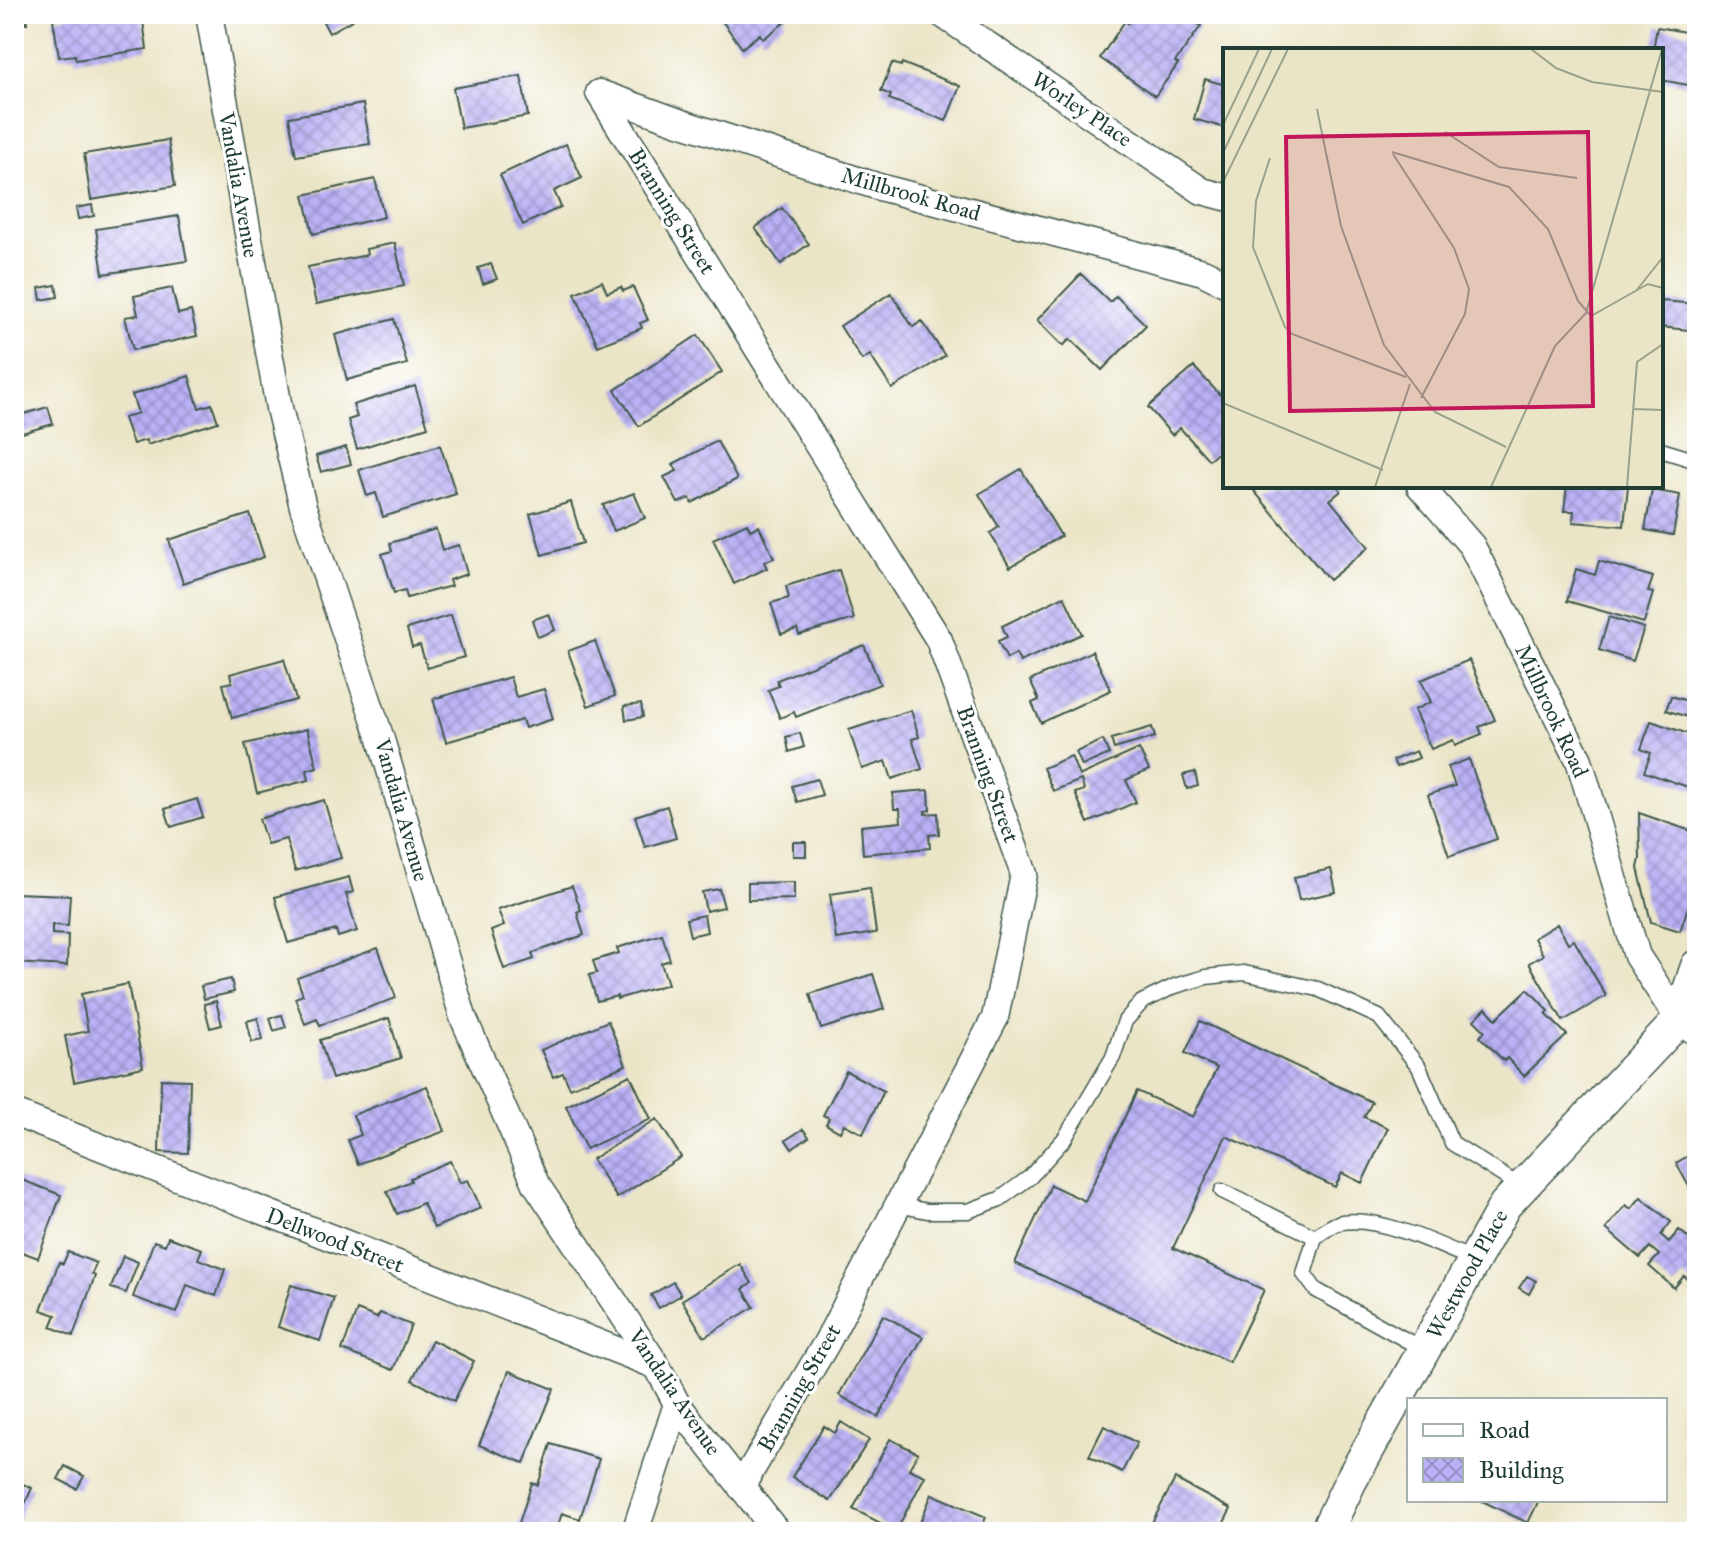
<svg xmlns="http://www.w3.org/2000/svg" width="1711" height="1546" viewBox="0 0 1711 1546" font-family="'IM FELL Great Primer',serif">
  <defs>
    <pattern id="building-cross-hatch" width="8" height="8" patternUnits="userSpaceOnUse" patternTransform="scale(2)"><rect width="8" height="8" fill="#bab0f6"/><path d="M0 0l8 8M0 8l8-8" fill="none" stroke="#9790c8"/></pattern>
  </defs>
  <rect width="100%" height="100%" fill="#fff"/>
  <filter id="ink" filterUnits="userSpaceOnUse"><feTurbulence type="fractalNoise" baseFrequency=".0125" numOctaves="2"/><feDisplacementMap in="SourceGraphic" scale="16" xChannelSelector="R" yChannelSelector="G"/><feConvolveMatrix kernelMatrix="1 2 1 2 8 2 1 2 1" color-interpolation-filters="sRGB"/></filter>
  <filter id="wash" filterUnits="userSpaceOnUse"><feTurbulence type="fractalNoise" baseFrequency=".006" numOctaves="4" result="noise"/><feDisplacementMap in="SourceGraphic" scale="32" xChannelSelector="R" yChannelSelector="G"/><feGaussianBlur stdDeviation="1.8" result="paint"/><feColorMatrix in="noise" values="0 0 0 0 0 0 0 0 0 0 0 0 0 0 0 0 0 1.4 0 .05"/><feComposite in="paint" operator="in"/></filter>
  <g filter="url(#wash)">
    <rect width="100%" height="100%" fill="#ebe5c7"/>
    <g id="blocks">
      <!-- building -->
      <path fill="url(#building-cross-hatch)" d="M14,14H26L27,23L14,24Z
        M67,14H142L147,49L76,60L75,55L59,57L53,19L67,17Z
        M319,14H351L354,19L329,33Z
        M717,14H788L783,19L785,22L763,39L760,34L742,48Z
        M1134,14H1184L1201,26L1175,62L1178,64L1155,96L1100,58L1125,21L1128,23Z
        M1657,27L1697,34V61L1693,86L1661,80V50H1653Z
        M892,63L901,66L902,63L960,86L946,121L889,99L891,95L881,91Z
        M521,76L528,116L461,128L453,88Z
        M1205,79L1225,85V128L1194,119Z
        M363,104L370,144L296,156L289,117Z
        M168,140L175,186L91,200L84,154Z
        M566,144L582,178L554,191L561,207L523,225L500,175Z
        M375,179L384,217L313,234L304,195Z
        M92,205L94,216L78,219L76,208Z
        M782,208L809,244L781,264L755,228Z
        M179,216L187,261L103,274L96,229Z
        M395,243L404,286L316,304L308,267L367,255L366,249Z
        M491,264L497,279L483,284L478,268Z
        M1081,274L1110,302L1116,296L1146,325L1102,370L1070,339L1063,346L1037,320Z
        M602,281L607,293L621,287L623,291L633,287L648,320L640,323L642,328L598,346L575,293Z
        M56,285L58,297L41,300L39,288Z
        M172,288L178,314L191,311L197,336L133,350L125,317L138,315L134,296Z
        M891,293L913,327L922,321L945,356L892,389L870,355L862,360L840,326Z
        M1661,301L1697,304V331L1661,327Z
        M394,319L407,364L347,380L335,335Z
        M698,335L722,372L639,426L615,390Z
        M1194,367L1220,395L1225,391V447L1209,460L1180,428L1172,435L1148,407Z
        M189,376L199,408L212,404L218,422L147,445L146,440L133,444L124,418L138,413L132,395Z
        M415,386L428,427L357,449L348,420L357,417L353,405Z
        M48,407L53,424L22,433L17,416Z
        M717,441L737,479L692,503L690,498L678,503L664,477L677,471L673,464Z
        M440,445L456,494L383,517L376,493L367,496L359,470Z
        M346,447L351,464L321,472L316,456Z
        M1021,469L1061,536L1010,567L990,533L999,527L979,494Z
        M1261,486H1337L1341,491L1330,500L1369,547L1329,580L1254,491Z
        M1567,486H1628L1624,526L1573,522L1574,511H1564Z
        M1652,490L1680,495L1673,535L1645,530Z
        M634,493L645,518L614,531L603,505Z
        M571,502L583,543L542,555L530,514Z
        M250,514L264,557L183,583L169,540Z
        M747,523L750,530L759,526L774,558L764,562L767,568L734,584L713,539Z
        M436,529L442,550L459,545L467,574L449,580L451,586L407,598L405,590L394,593L382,554L392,551L390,543Z
        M1599,561L1653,577L1648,592L1653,593L1644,623L1567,601L1576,569L1595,575Z
        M839,570L854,619L799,635L797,629L781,634L771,603L789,598L786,586Z
        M1064,596L1082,634L1020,662L1016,654L1007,659L998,641L1007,637L1002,626Z
        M549,614L555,630L538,637L532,620Z
        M451,615L464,657L427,668L420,645L412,647L407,629Z
        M1609,617L1644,628L1633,661L1599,650Z
        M595,641L615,696L588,706L568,651Z
        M864,645L880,684L796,717L794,712L780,718L768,690L779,686L777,680Z
        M1092,651L1111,690L1041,723L1032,703L1039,700L1030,681Z
        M284,659L296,700L232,718L223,684L232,682L230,674Z
        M1469,660L1495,720L1479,727L1482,734L1455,745L1453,740L1431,749L1414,710L1431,702L1421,680Z
        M510,677L516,697L544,689L553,719L525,728L522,720L446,742L433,699Z
        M1671,696L1697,704V720L1666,710Z
        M641,704L643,717L626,720L624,706Z
        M911,710L919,737L912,739L922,769L892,779L886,761L862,769L849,730Z
        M1651,721L1697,737V790L1644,772L1651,753L1641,749Z
        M1152,727L1155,737L1114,749L1111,739Z
        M307,729L317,767L307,770L309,780L257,793L245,744Z
        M800,733L804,747L789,752L786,737Z
        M1103,740L1109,754L1082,766L1076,752Z
        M1139,749L1149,770L1126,780L1136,802L1088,823L1075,793L1084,790L1081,780L1053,791L1043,768L1071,756L1079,776Z
        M1416,751L1419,758L1396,767L1393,760Z
        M1469,759L1497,839L1449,856L1428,795L1455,786L1448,767Z
        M1195,772L1198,786L1187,789L1183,775Z
        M817,779L822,795L797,802L792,786Z
        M929,790L930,810L925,811V814L938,813L939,834L929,835L930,848L863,854L861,826L901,822L900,809H894L893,793Z
        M197,799L203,817L171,827L165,809Z
        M324,800L341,858L295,871L286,839L267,844L259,819Z
        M667,806L676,838L645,847L635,816Z
        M1639,813L1697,833V881L1680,931L1651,922L1638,868L1640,859Z
        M793,842H806V856H793Z
        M1331,869L1336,892L1299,900L1294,877Z
        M349,877L353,892L346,894L357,931L338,937L336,930L288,943L275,897Z
        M794,882V899L748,900V883Z
        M572,886L581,910L577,912L584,935L532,953L534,959L504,969L491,931L504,926L498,910Z
        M870,888L876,933L836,939L830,894Z
        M719,889L724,907L706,911L702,892Z
        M14,893L70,895L68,926L52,925V934L68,935L67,966L14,963Z
        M704,915L707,932L690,936L686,919Z
        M1557,924L1568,943L1574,940L1606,996L1563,1021L1529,963L1543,955L1534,938Z
        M662,934L670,960L661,963L668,984L617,999V996L597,1001L589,975L597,973L593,961L619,953L617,948Z
        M378,948L396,998L320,1025L317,1019L305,1024L295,998L303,995L297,978Z
        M873,974L884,1009L821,1029L810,994Z
        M231,979L234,992L204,999L201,986Z
        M128,984L143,1067L74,1082L65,1036L88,1031L81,994Z
        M1528,989L1549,1011L1546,1014L1567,1035L1524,1076L1507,1058L1504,1061L1480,1037L1485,1031L1474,1020L1486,1008L1496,1019Z
        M216,1001L222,1025L210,1028L204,1004Z
        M282,1015L286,1027L274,1031L270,1018Z
        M258,1018L263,1040L252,1042L247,1021Z
        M389,1018L401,1058L332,1079L320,1040Z
        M608,1021L626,1065L570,1088L563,1073L553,1077L541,1050Z
        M1200,1021L1372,1102L1364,1117L1388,1128L1362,1183L1342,1173L1335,1187L1226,1136L1173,1248L1264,1290L1229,1362L1015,1263L1051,1185L1085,1201L1137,1091L1193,1117L1217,1068L1185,1053Z
        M846,1071L884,1091L863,1134L844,1124L840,1132L826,1124L829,1118L823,1115Z
        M630,1075L651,1119L586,1149L566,1106Z
        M161,1079L190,1080L188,1153L159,1152Z
        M427,1086L445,1131L358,1164L348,1140L361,1135L353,1115Z
        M657,1119L681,1157L617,1198L592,1159Z
        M803,1129L809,1137L792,1149L786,1140Z
        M1697,1151V1201L1676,1163Z
        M450,1161L460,1183L468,1180L481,1208L434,1228L423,1203L397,1214L387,1191L411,1181L410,1178Z
        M17,1178L61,1195L38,1258L14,1249V1184Z
        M1641,1197L1671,1222L1661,1235L1669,1242L1679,1230L1697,1245V1287L1684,1276L1674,1288L1649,1266L1659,1255L1650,1247L1640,1258L1606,1229L1626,1205L1631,1209Z
        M168,1237L202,1249L198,1259L225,1269L216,1296L187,1285L177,1313L133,1297L154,1241L165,1245Z
        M68,1252L96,1263L92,1274L95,1276L73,1336L51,1327L56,1315L41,1310L59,1262L63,1264Z
        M123,1256L138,1262L126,1293L111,1288Z
        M740,1264L752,1283L743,1289L754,1307L704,1337L682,1300Z
        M1527,1276L1536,1281L1529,1294L1519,1288Z
        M673,1282L681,1295L659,1308L651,1295Z
        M291,1285L334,1298L320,1341L278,1327Z
        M357,1310L377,1318L380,1313L411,1325L393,1370L342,1350Z
        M883,1315L923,1337L878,1417L839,1395Z
        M432,1340L474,1361L454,1401L412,1380Z
        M509,1371L554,1389L524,1463L479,1445Z
        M841,1422L869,1440L830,1501L792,1477L824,1426L835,1433Z
        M1104,1426L1137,1443L1122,1472L1089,1456Z
        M890,1439L918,1453L909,1469L925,1476L896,1531L853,1509Z
        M551,1444L599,1459L580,1519L562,1513L556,1532H516L532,1483L538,1485Z
        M65,1466L84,1476L77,1489L58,1479Z
        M1175,1479L1231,1509L1219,1532H1147Z
        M14,1480L32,1488L14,1529Z
        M932,1494L986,1517L980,1532H916Z
        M1480,1500H1539L1528,1523Z"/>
    </g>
  </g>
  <g filter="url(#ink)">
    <use href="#blocks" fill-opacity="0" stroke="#3e564a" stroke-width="2"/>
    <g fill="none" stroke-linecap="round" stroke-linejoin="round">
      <defs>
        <path id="service" d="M1661,450L1697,461
          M1222,1191L1315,1237
          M898,1205L927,1211H968L1000,1199L1030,1177L1065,1138L1113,1057L1125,1021L1142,1002L1175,986L1206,977L1244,973L1318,989L1379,1017L1419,1067L1452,1143L1521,1187
          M1424,1350L1316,1290L1304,1274L1315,1237C1322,1233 1333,1223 1342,1222C1380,1216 1439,1245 1474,1260"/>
        <path id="minor" d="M209,14L279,408L303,507L380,736L463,1017L536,1184L657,1366L677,1404L777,1532
          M942,14L1202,191L1225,197
          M599,93L939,640L1024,874L995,1018L827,1342L741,1487
          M599,93L679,122L879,187L1203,272L1225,283
          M1420,486L1472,546L1579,760L1637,956L1679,1020L1697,1033
          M14,1113L657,1366
          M635,1532L677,1404"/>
        <path id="tertiary" d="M1326,1532L1350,1482L1505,1205L1679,1020L1697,966"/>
      </defs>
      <!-- service casing -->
      <use href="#service" stroke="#3e564a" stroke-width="17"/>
      <!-- minor casing -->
      <use href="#minor" stroke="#3e564a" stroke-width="29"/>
      <!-- tertiary casing -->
      <use href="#tertiary" stroke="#3e564a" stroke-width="35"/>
      <!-- service -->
      <use href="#service" stroke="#fff" stroke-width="14"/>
      <!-- minor -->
      <use href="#minor" stroke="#fff" stroke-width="26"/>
      <!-- tertiary -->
      <use href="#tertiary" stroke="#fff" stroke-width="32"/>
    </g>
  </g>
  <g text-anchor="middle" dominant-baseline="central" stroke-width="6" stroke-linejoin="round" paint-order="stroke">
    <!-- street labels -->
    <g font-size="22" fill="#1f3d34" stroke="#fff">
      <text transform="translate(1082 109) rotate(34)">Worley Place</text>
      <text transform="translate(239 185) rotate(80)">Vandalia Avenue</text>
      <text transform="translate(911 194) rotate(16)">Millbrook Road</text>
      <text transform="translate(672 211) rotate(58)">Branning Street</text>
      <text transform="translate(1552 711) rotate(65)">Millbrook Road</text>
      <text transform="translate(988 774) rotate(70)">Branning Street</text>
      <text transform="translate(402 810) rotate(74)">Vandalia Avenue</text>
      <text transform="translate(335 1240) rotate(21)">Dellwood Street</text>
      <text transform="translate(1467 1274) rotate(-61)">Westwood Place</text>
      <text transform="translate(799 1388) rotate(-60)">Branning Street</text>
      <text transform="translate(675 1392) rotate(56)">Vandalia Avenue</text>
    </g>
  </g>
  <!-- overview -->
  <g transform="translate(1223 48)">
    <rect width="440" height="440" fill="#ebe5c7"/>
    <path fill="none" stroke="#99a28c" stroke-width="2" d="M308,1L333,20L369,34L440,44M94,61L118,178L161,297L212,364L283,399M0,77L36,1M222,84L276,119L354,130M169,104L286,139L325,181L355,253L368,268L425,236L440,240M0,105L49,1M170,106L231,200L246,241L242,266L198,350M47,110L33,153L30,199L62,279L69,286L183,329M0,134L65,1M413,243L440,209M0,355L160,422M410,361L440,362M152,439L187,336M268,439L332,298L363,265L439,1M404,439L414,314L440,296"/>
    <path fill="#c2185b" fill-opacity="0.15" stroke="#c2185b" stroke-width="4" d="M365,84L370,358L67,363L63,89Z"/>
    <rect width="440" height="440" fill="none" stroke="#1f3d34" stroke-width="4"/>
  </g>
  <!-- margin -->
  <rect width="1711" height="1546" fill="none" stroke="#fff" stroke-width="48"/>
  <!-- legend -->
  <rect x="1407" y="1398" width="260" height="104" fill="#ffffff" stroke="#a5b1ae" stroke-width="2"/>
  <rect x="1423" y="1424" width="40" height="12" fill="#ffffff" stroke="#a5b1ae" stroke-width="2"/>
  <text x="1479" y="1438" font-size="24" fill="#1f3d34">Road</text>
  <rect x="1423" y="1458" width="40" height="24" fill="url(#building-cross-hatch)" stroke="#a5b1ae" stroke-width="2"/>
  <text x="1479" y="1478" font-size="24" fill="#1f3d34">Building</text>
</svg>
